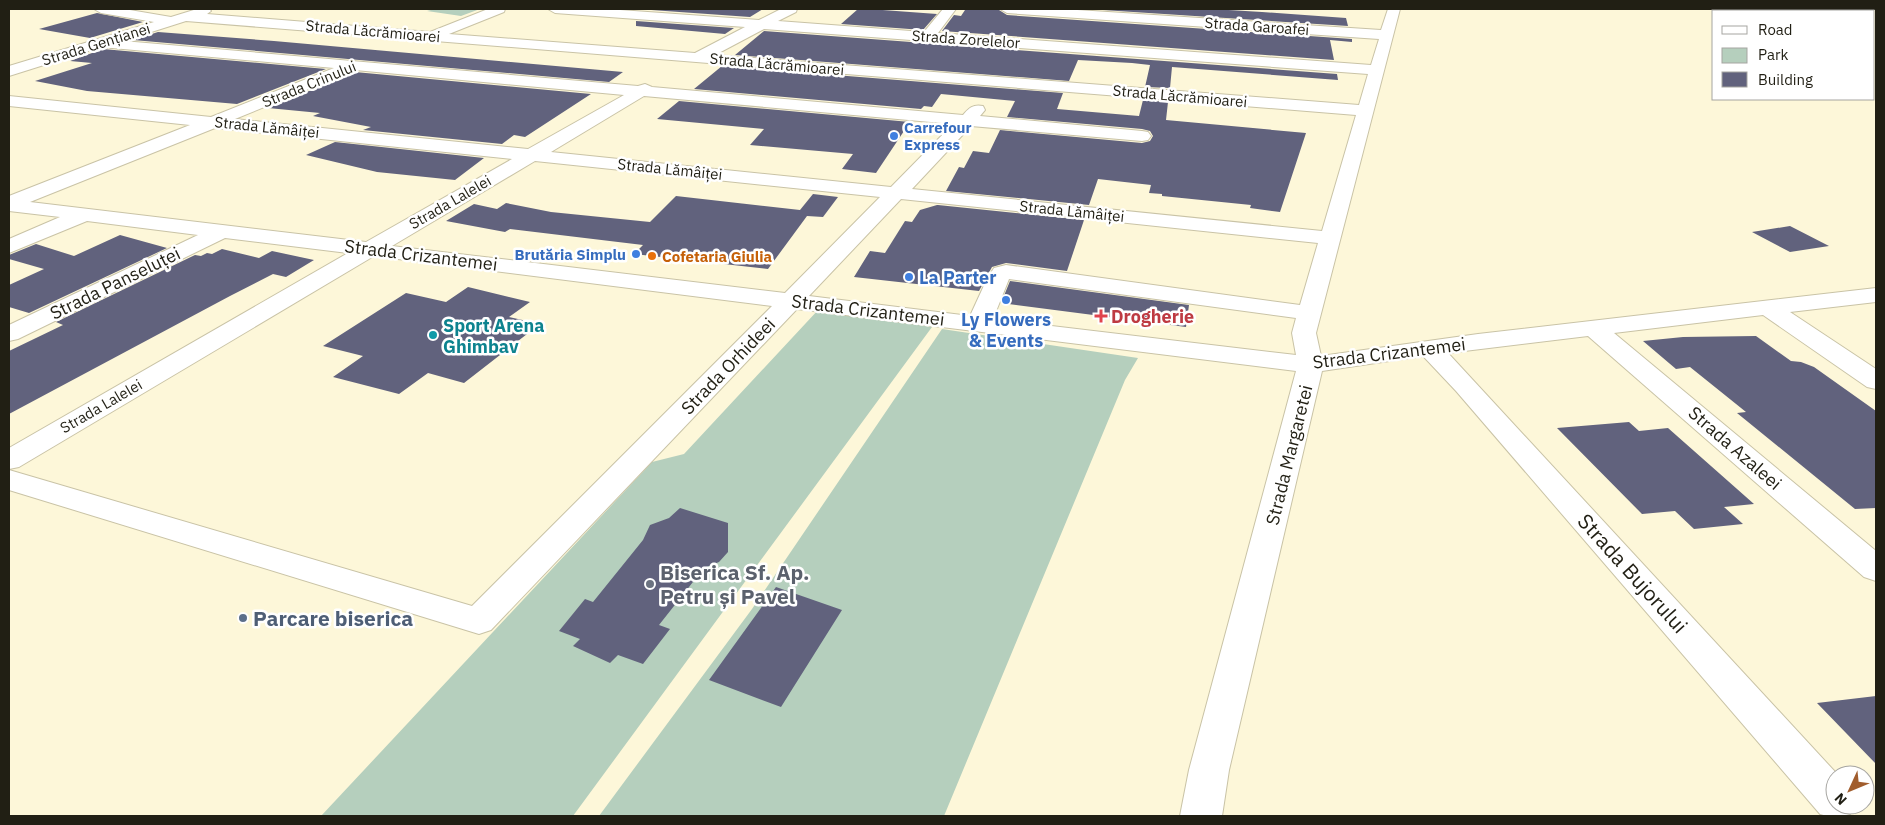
<svg xmlns="http://www.w3.org/2000/svg" width="1885" height="825" viewBox="0 0 1885 825" font-family="'IBM Plex Sans',sans-serif">
  <rect width="100%" height="100%" fill="#fdf7d9"/>
  <!-- green -->
  <path fill="#b5cfbd" d="M435,9H480L461,16L427,11Z
    M819,309L932,327L573,816H321L652,462L684,454Z
    M942,329L1138,358L1125,380L944,816H599L752,609Z"/>
  <!-- building -->
  <path fill="#61627d" d="M637,9H763L750,17Z
    M858,9H869L937,14L923,30L841,24Z
    M973,9L999,10L1007,15L1352,39V42L1330,40L1334,60L942,31L954,15L961,16L965,10Z
    M1087,9H1212L1262,12L1346,18L1348,26Z
    M97,13L143,22L90,38L39,29Z
    M636,21L734,28L725,34L636,26Z
    M764,31L1337,74L1338,80L1172,67L1170,88L1145,87L1150,65L1132,63L1078,60L1069,81L735,55Z
    M158,32L274,41L623,72L609,82L133,40Z
    M103,49L326,69L237,104L87,91L35,81L92,63L70,61Z
    M722,66L1063,93L1057,109L1139,116L1143,100L1168,102L1166,120L1306,133L1280,212L1250,208L1251,205L1162,196V194L1149,193L1151,185L1098,179L1089,205L946,191L959,167L964,168L973,151L989,153L1000,130L1142,143L1150,141L1153,136L1150,131L1142,129L1007,117L1015,101L941,94L932,107L924,106L921,109L694,89Z
    M355,72L591,94L525,137L514,135L502,144L363,130L371,127L313,116L320,113L268,108Z
    M679,101L910,122L876,173L842,169L853,154L750,145L764,129L657,119Z
    M335,142L484,158L455,180L377,172L306,155Z
    M813,194L838,197L823,217L807,216L768,269L634,254L643,245L510,229L505,232L446,221L474,204L497,209L506,203L551,212L650,222L676,196L800,210Z
    M937,205H938L1084,220L1067,271L1006,263L992,267L979,291L854,277L870,251L885,253L905,221L912,222L920,210Z
    M1790,226L1829,246L1790,252L1752,232Z
    M120,235L167,248L29,313L9,307V285L44,269L9,259V255L36,244L74,256Z
    M222,249L259,258L272,251L314,260L286,277L273,274L230,296L9,414V351L63,325L56,322L195,255L201,256L207,253L212,254Z
    M1010,281L1189,305L1186,327L1001,303Z
    M468,287L530,302L509,317L540,324L464,383L428,373L399,394L333,377L363,356L323,346L406,293L446,302Z
    M1756,336L1791,361L1801,362L1814,367L1876,411V508L1855,509L1737,413L1746,412L1690,367L1676,369L1643,341L1683,337Z
    M1629,422L1639,431L1668,428L1754,504L1724,507L1743,524L1694,529L1675,511L1642,514L1557,428Z
    M680,508L728,523V552L719,562L704,568L659,625L670,629L643,664L618,655L610,663L573,646L580,639L559,631L585,599L593,602L643,540L650,525L669,518Z
    M776,587L842,610L781,707L709,680Z
    M1876,696V764L1817,703Z"/>
  <g fill="none" stroke-linecap="round" stroke-linejoin="round">
    <defs>
      <path id="minor" d="M94,9H124L171,17L197,9H209L211,11L207,14L430,32L488,9H505L504,12L449,34L695,53L745,27L555,13L548,9H606L759,20L781,9H797L796,12L778,21L924,32L943,9H956L938,33L1371,65L1379,39L1007,13L1000,9H1062L1381,30L1388,9H1400L1316,333L1321,356L1478,334L1876,288V302L1790,312L1876,369V389L1867,387L1763,315L1614,333L1876,551V581L1864,577L1588,336L1448,353L1838,775H1835V805H1854L1850,814C1841,817 1829,817 1820,814L1456,391L1423,356L1322,371L1229,770L1222,816H1180L1189,770L1296,371L797,309L491,630L479,634L9,490V470L472,606L772,306L374,256L19,467L9,469V448L348,253L225,238L18,339L9,341V325L198,235L87,221L9,253V239L60,217L9,211V196L190,125L9,106V96L211,117L334,68L101,47L9,76V66L154,22L101,13ZM186,21L1356,115L1322,231L912,189L971,126L1142,141L1148,140L1151,136L1148,132L1142,131L980,116L985,110L983,106C973,104 969,108 963,115L652,87L645,84L638,86L123,41ZM764,29L1368,74L1359,105L715,55ZM355,70L624,95L528,149L235,119ZM644,96L953,124L891,187L551,152ZM215,128L512,159L366,242L30,202ZM535,161L880,197L785,293L392,246ZM901,199L1318,243L1300,305L1006,265L994,268L987,279L970,316L809,296ZM1009,279L1296,318L1292,333L1296,355L993,319Z"/>
    </defs>
    <!-- minor casing -->
    <use href="#minor" stroke="#c9c3a6" stroke-width="2"/>
    <!-- minor -->
    <use href="#minor" fill="#fff" fill-rule="evenodd"/>
  </g>
  <!-- markers -->
  <g fill="#3f7fe0" stroke="#fff" stroke-width="2">
    <circle cx="894" cy="136" r="5"/>
    <circle cx="636" cy="254" r="5"/>
    <circle cx="909" cy="277" r="5"/>
    <circle cx="1006" cy="300" r="5"/>
  </g>
  <circle fill="#e8710a" stroke="#fff" stroke-width="2" cx="652" cy="256" r="5"/>
  <path fill="#e0444e" stroke="#fff" stroke-width="2" d="M1098.5 308.5h5v5h5v5h-5v5h-5v-5h-5v-5h5z"/>
  <circle fill="#0f9aa8" stroke="#fff" stroke-width="2" cx="433" cy="335" r="5"/>
  <circle fill="#6b7280" stroke="#fff" stroke-width="2" cx="650" cy="584" r="5"/>
  <circle fill="#5c6f8a" stroke="#fff" stroke-width="2" cx="243" cy="618" r="5"/>
  <g text-anchor="middle" dominant-baseline="central" stroke-width="5" stroke-linejoin="round" paint-order="stroke">
    <!-- far-street labels -->
    <g font-size="15" fill="#211f14" stroke="#fff">
      <text transform="translate(1257 26) rotate(4)">Strada Garoafei</text>
      <text transform="translate(373 31) rotate(5)">Strada Lăcrămioarei</text>
      <text transform="translate(966 39) rotate(4)">Strada Zorelelor</text>
      <text transform="translate(96 44) rotate(-17)">Strada Gențianei</text>
      <text transform="translate(777 64) rotate(5)">Strada Lăcrămioarei</text>
      <text transform="translate(309 84) rotate(-22)">Strada Crinului</text>
      <text transform="translate(1180 96) rotate(5)">Strada Lăcrămioarei</text>
      <text transform="translate(267 127) rotate(6)">Strada Lămâiței</text>
      <text transform="translate(670 169) rotate(6)">Strada Lămâiței</text>
      <text transform="translate(450 202) rotate(-30)">Strada Lalelei</text>
      <text transform="translate(1072 211) rotate(6)">Strada Lămâiței</text>
      <text transform="translate(101 406) rotate(-30)">Strada Lalelei</text>
    </g>
    <!-- far-shop labels -->
    <g font-size="15" font-weight="bold" fill="#366cbe" stroke="#fff" text-anchor="start">
      <text x="904" y="127">Carrefour<tspan x="904" dy="17">Express</tspan></text>
      <text x="626" y="254" text-anchor="end">Brutăria Simplu</text>
    </g>
    <!-- far-food labels -->
    <g font-size="15" font-weight="bold" fill="#c56008" stroke="#fff" text-anchor="start">
      <text x="662" y="256">Cofetaria Giulia</text>
    </g>
    <!-- street labels -->
    <g font-size="18" fill="#211f14" stroke="#fff">
      <text transform="translate(421 255) rotate(7)">Strada Crizantemei</text>
      <text transform="translate(115 283) rotate(-26)">Strada Panseluței</text>
      <text transform="translate(868 310) rotate(7)">Strada Crizantemei</text>
      <text transform="translate(1389 353) rotate(-7)">Strada Crizantemei</text>
      <text transform="translate(728 366) rotate(-46)">Strada Orhideei</text>
      <text transform="translate(1735 448) rotate(41)">Strada Azaleei</text>
      <text transform="translate(1289 455) rotate(-76)">Strada Margaretei</text>
    </g>
    <!-- shop labels -->
    <g font-size="18" font-weight="bold" fill="#366cbe" stroke="#fff" text-anchor="start">
      <text x="919" y="277">La Parter</text>
      <text x="1006" y="319" text-anchor="middle">Ly Flowers<tspan x="1006" dy="21">&amp; Events</tspan></text>
    </g>
    <!-- health labels -->
    <g font-size="18" font-weight="bold" fill="#be3a42" stroke="#fff" text-anchor="start">
      <text x="1111" y="316">Drogherie</text>
    </g>
    <!-- culture labels -->
    <g font-size="18" font-weight="bold" fill="#0d838f" stroke="#fff" text-anchor="start">
      <text x="443" y="325">Sport Arena<tspan x="443" dy="21">Ghimbav</tspan></text>
    </g>
    <!-- near-worship labels -->
    <g font-size="21" font-weight="bold" fill="#5b616d" stroke="#fff" text-anchor="start">
      <text x="660" y="572">Biserica Sf. Ap.<tspan x="660" dy="24">Petru și Pavel</tspan></text>
    </g>
    <!-- near-street labels -->
    <g font-size="21" fill="#211f14" stroke="#fff">
      <text transform="translate(1633 573) rotate(48)">Strada Bujorului</text>
    </g>
    <!-- near-service labels -->
    <g font-size="21" font-weight="bold" fill="#4e5e75" stroke="#fff" text-anchor="start">
      <text x="253" y="618">Parcare biserica</text>
    </g>
  </g>
  <!-- border -->
  <rect width="1885" height="825" fill="none" stroke="#211f14" stroke-width="20"/>
  <!-- legend -->
  <rect x="1712" y="10" width="162" height="90" fill="#ffffff" stroke="#a6a5a1"/>
  <rect x="1722" y="26" width="25" height="8" fill="#ffffff" stroke="#a6a5a1"/>
  <text x="1758" y="35" font-size="15" fill="#211f14">Road</text>
  <rect x="1722" y="48" width="25" height="15" fill="#b5cfbd" stroke="#a6a5a1"/>
  <text x="1758" y="60" font-size="15" fill="#211f14">Park</text>
  <rect x="1722" y="72" width="25" height="15" fill="#61627d" stroke="#a6a5a1"/>
  <text x="1758" y="85" font-size="15" fill="#211f14">Building</text>
  <!-- north arrow -->
  <g transform="translate(1850 790) rotate(226)"><circle r="24" fill="#ffffff" stroke="#a6a5a1"/>
  <path d="M0-4L9 19L0 12L-9 19Z" fill="#a15d2d"/>
  <text y="-8" font-size="14" font-weight="bold" text-anchor="middle" fill="#211f14">N</text>
  </g>
</svg>
